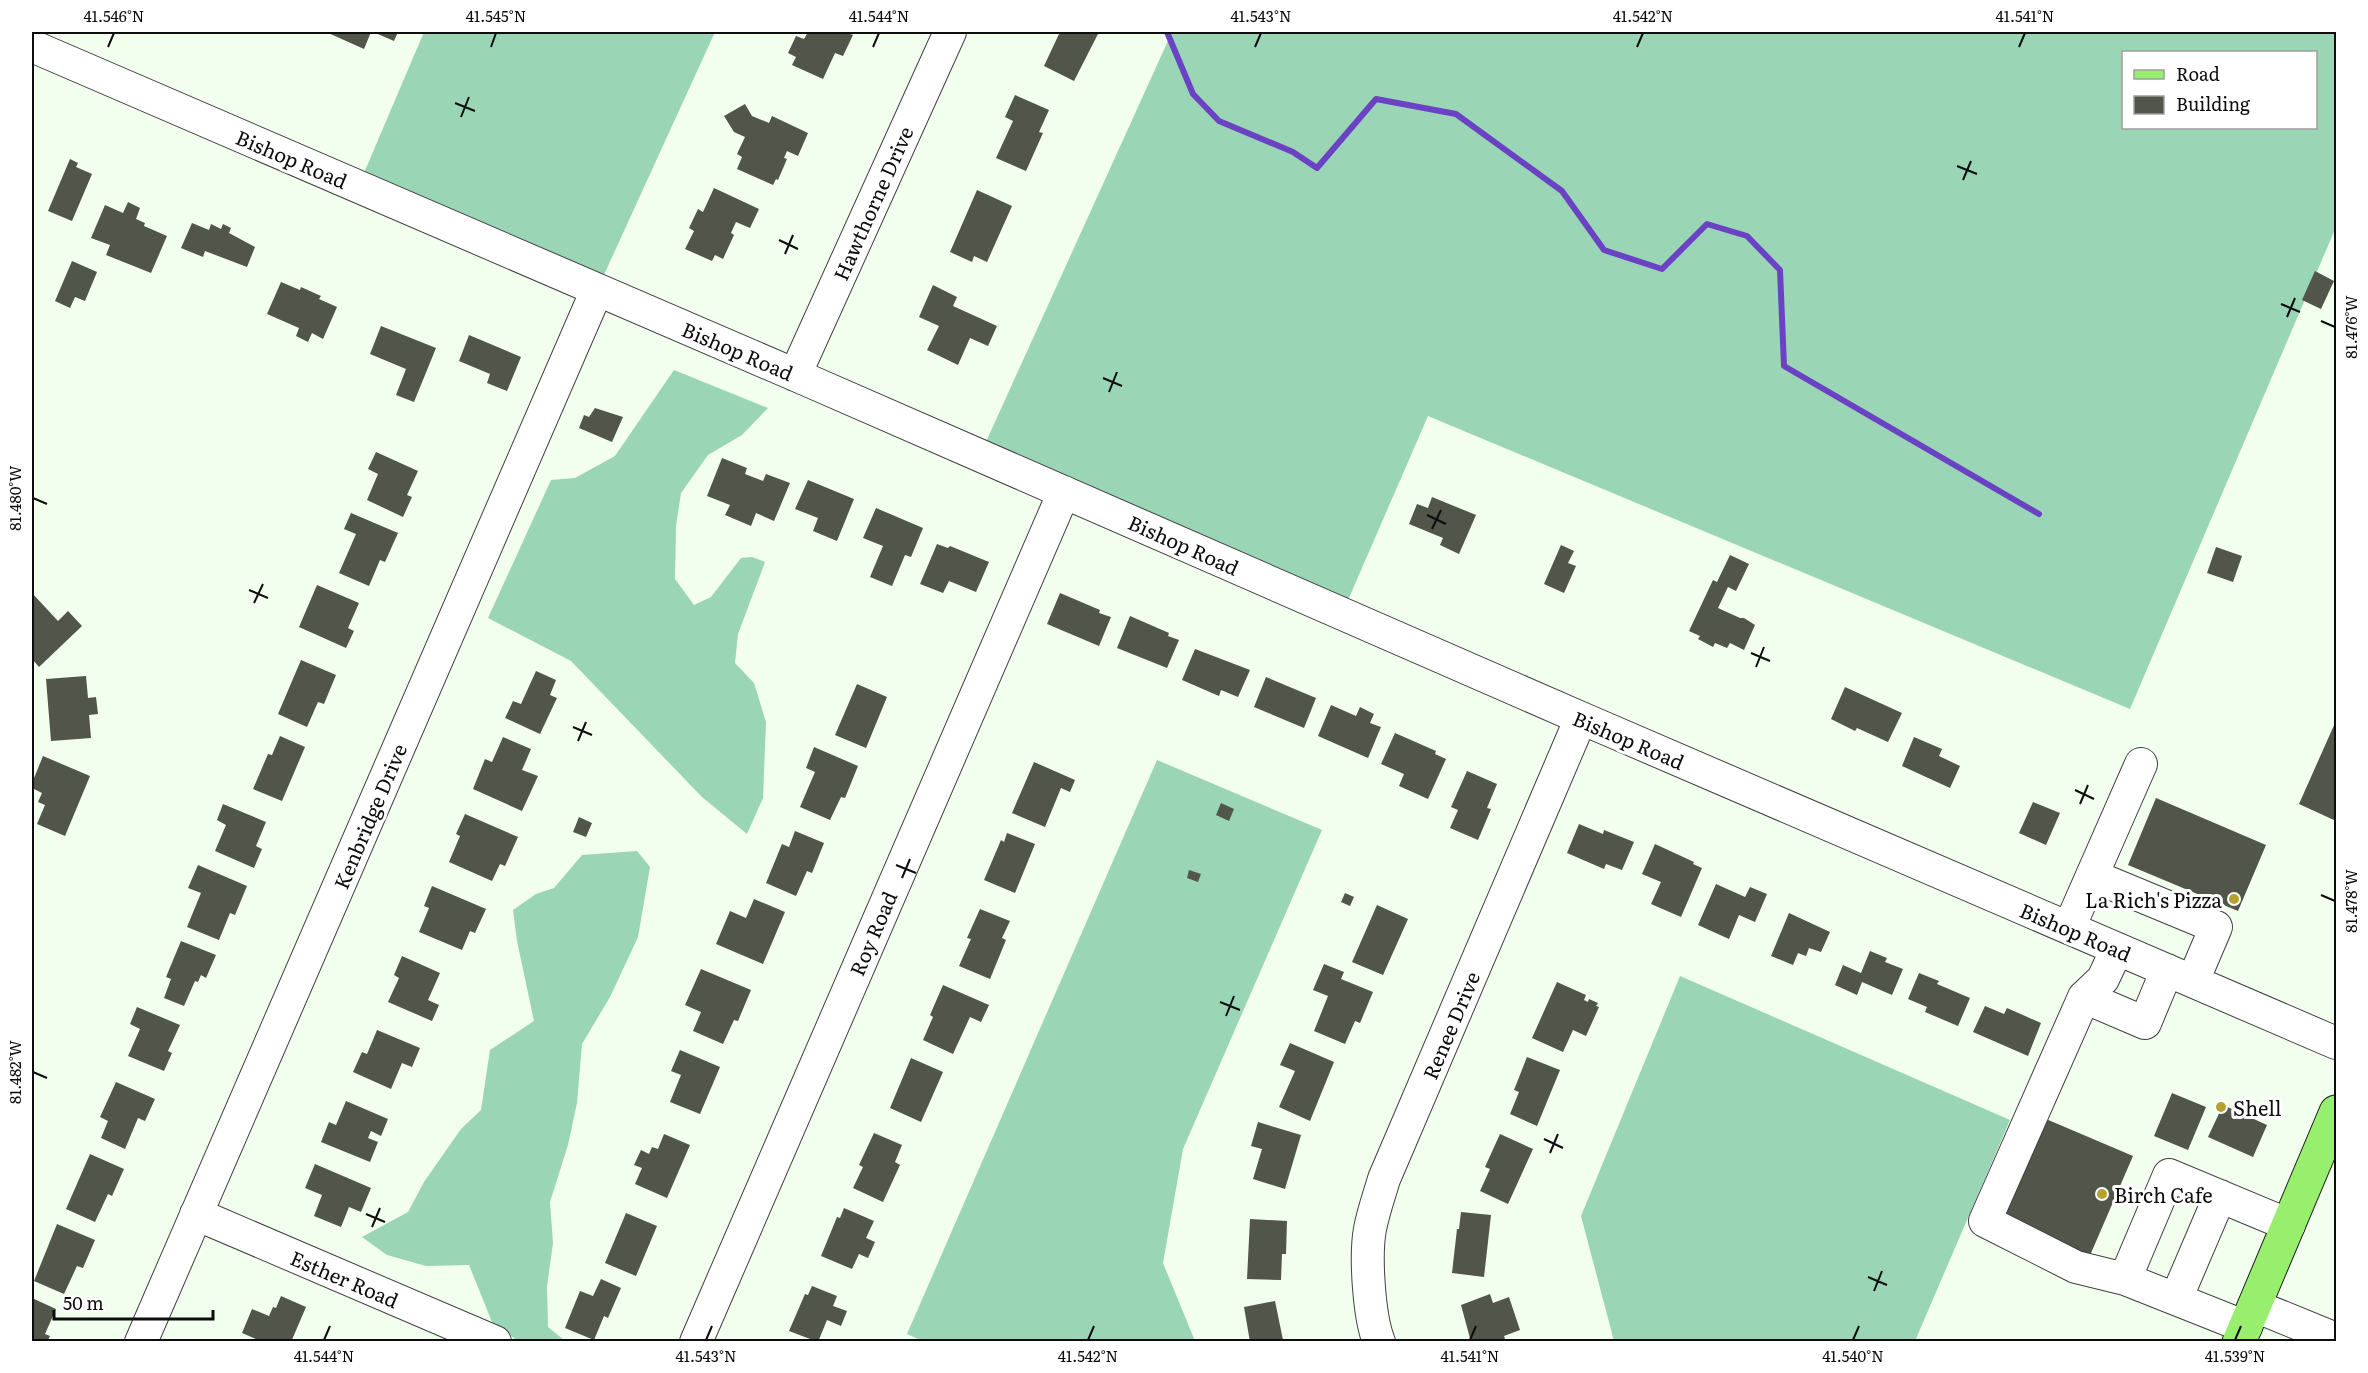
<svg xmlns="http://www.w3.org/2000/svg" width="2368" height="1373" viewBox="0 0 2368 1373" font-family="Literata,serif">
  <rect width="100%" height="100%" fill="#f2feee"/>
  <!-- forest -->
  <path fill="#9ad5b6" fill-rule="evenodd" d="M424,32H715L597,290L358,187Z
    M1172,32H2336V227L2130,709L1428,416L1342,614L980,455ZM2124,52H2316V128H2124Z
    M674,370L768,408L742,435L708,455L681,493L676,526L675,579L694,605L711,597L741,558L752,557L765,562L738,634L735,663L754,683L766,722L763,798L747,834L702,797L571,661L488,618L551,480L575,478L615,456Z
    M1157,760L1322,830L1183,1149L1163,1263L1195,1341L925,1342L907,1334Z
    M637,851L650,867L638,937L610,997L582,1044L577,1103L568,1145L550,1202L553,1243L547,1286L548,1327L564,1340L596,1341H518L492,1322L469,1265L426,1266L387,1255L362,1237L408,1212L424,1182L461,1129L481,1110L490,1050L534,1021L517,941L513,910L536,894L554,888L582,855Z
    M1680,976L2010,1120L1915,1341H1614L1581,1216Z"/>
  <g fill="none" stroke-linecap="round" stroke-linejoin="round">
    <!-- stream -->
    <path stroke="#6b42c4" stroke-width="6" d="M1167,32L1193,94L1219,121L1293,152L1317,168L1376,99L1456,114L1562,191L1604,250L1662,269L1707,224L1747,236L1780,270L1784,366L2039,514"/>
  </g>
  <!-- building -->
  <path fill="#51554a" d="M326,32H371L364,49Z
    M373,32H398L394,41Z
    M808,32H845L853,35L843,56L835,53L823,79L792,65L796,57L788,53L796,36L804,39Z
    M1054,32H1099L1074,81L1044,66L1059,34Z
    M1015,95L1049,110L1039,132L1043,133L1026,171L996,158L1013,121L1005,117Z
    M745,104L752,116L769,123L772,116L808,133L798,156L787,151L784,158L787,159L778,180L776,179L773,185L737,169L742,157L737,154L745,137L734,132L724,116Z
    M70,159L78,163L76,167L92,174L72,221L48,211Z
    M714,188L759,209L750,228L736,222L731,233L734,235L723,259L715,255L712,261L685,249L694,231L689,228L698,209L703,212Z
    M977,190L1012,206L987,262L974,256L972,262L950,252Z
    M128,202L140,208L136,219L145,223L144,226L167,236L151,273L106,255L110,245L91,238L105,205L123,213Z
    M192,223L209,230L211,224L221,229L223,224L231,228L229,233L255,247L247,267L205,251L203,257L181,248Z
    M72,261L97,272L85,301L75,297L70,308L55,301Z
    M2315,271L2334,281L2321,309L2302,300Z
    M281,282L300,290L301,287L321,296L319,299L337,307L323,339L312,333L308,342L296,336L299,328L267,314Z
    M933,285L957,297L953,306L997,326L988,346L970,338L958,365L927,350L939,326L919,317Z
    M381,326L436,348L414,402L396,395L406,369L370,354Z
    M469,335L521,357L507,391L487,383L490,374L459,361Z
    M595,408L623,417L612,442L579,428L584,415L589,417Z
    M376,452L418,471L407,495L412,497L403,517L367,500L378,474L368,469Z
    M722,458L747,468L745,474L763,481L766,474L790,483L774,521L756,513L751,526L725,515L730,505L707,496Z
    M808,480L854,499L837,541L813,531L818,518L795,509Z
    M1432,497L1476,515L1459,554L1440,545L1443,538L1409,524L1417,504L1428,508Z
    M876,508L923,528L911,557L905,555L892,586L870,577L883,546L863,538Z
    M351,513L398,533L385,562L380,560L369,586L339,573L356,534L344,529Z
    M937,544L948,548L950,546L989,562L976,592L949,581L943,593L920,584Z
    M1561,545L1574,551L1568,563L1576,566L1564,593L1544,584Z
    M2216,547L2242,556L2233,582L2207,573Z
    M1730,555L1749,564L1736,591L1728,587L1718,608L1740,618H1744L1755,625L1744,650L1730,643L1727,648L1715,643L1713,647L1698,639L1700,636L1689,631L1713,580L1717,582Z
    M317,585L359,603L348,628L354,631L346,648L299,627Z
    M32,593L58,621L68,611L82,626L39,667L32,659Z
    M1060,593L1100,610L1099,613L1111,617L1099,646L1047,624Z
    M1130,616L1169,633L1168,636L1179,640L1167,668L1117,648Z
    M1195,649L1250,670L1238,697L1221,690L1219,696L1182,680Z
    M301,660L336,675L324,704L318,702L307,727L278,714Z
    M536,671L556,680L550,695L557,698L540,734L505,718L513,701L521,704Z
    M86,676L88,698L96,697L98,714L89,715L91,738L51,741L46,679Z
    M1266,677L1316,698L1304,728L1254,707Z
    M857,684L887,697L866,748L835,735Z
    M1845,687L1902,713L1888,742L1857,728L1855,731L1831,719Z
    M1331,705L1356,716L1360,707L1374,714L1370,723L1381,727L1368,758L1318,736Z
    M2335,723L2336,724V821L2299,804Z
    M1395,733L1436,751L1435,754L1446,759L1428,799L1399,786L1404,774L1381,764Z
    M280,736L305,747L282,801L253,789L268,754L272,755Z
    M503,737L531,749L522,770L538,776L522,811L473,789L485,759L492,762Z
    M1914,737L1942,749L1939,756L1960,766L1950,788L1902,766Z
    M814,747L858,766L845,798L841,797L830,820L800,807L815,772L806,768Z
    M43,756L90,776L65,836L37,824L45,805L38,802L42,793L32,788V783Z
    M1034,762L1075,780L1070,792L1061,788L1045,827L1012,813Z
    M1467,771L1497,784L1487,808L1491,809L1478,840L1450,828L1458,810L1451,807Z
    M2156,798L2266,845L2238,911L2128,865Z
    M2033,802L2060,813L2046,845L2019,833Z
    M1221,803L1234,809L1229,821L1216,815Z
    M223,804L266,822L256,846L262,849L254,868L215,851L226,825L217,820Z
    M465,814L518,837L505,866L500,864L492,881L449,862L460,836L456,834Z
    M579,817L592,823L586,837L573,832Z
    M1579,824L1603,834L1604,830L1634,842L1622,870L1606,864L1604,869L1567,853Z
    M795,831L824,843L812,873L807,871L796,896L766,883L782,844L789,847Z
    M1007,833L1035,844L1015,893L984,880L1001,840L1004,842Z
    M1655,844L1694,862L1693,864L1702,868L1681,917L1651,904L1661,882L1642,874Z
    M198,865L247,886L235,915L230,913L219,940L187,927L201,893L188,888Z
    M1189,870L1201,874L1198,882L1187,878Z
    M1716,884L1745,897L1750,887L1767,894L1755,922L1739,915L1729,939L1698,925Z
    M432,886L486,909L475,933L470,931L462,950L419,932L429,908L424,906Z
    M1345,893L1354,897L1350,906L1341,902Z
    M754,899L785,912L763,964L716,944L730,911L746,918Z
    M1377,905L1408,919L1383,975L1352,962Z
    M980,909L1010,921L1002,938L1006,940L990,979L959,966L971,939L967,938Z
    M1789,913L1830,932L1821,952L1809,948L1806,956L1798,953L1793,965L1771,956Z
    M181,941L216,955L206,978L201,975L198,982L195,981L184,1006L164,998L171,979L166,977Z
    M1870,951L1887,958L1885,962L1903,969L1892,995L1862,982L1857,995L1835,985L1843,965L1861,973Z
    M402,956L440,973L428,1000L439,1005L432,1021L388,1002L399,978L394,975Z
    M1324,964L1344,972L1341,979L1373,992L1360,1023L1355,1021L1345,1044L1314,1031L1328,996L1313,990Z
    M701,969L751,990L738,1021L734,1020L723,1044L693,1031L701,1012L685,1005Z
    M1919,973L1939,981L1937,984L1970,998L1958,1026L1925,1012L1927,1007L1908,999Z
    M1557,982L1586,995L1584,1000L1588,1002L1589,999L1598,1003L1596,1006L1599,1007L1586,1036L1573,1030L1563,1052L1532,1038Z
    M943,985L989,1005L981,1022L970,1017L953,1054L923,1040L933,1017L930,1015Z
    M1985,1006L2004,1014L2007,1008L2041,1023L2028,1056L1973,1032Z
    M137,1007L180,1025L168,1051L172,1053L164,1071L128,1056L140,1029L130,1024Z
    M377,1030L420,1048L412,1067L402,1063L391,1089L353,1072L362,1052L367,1054Z
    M1290,1043L1334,1062L1310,1121L1279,1107L1295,1071L1280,1065Z
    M680,1050L720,1067L700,1114L670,1102L681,1075L671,1071Z
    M1527,1057L1560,1070L1537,1126L1510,1114L1519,1092L1514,1090Z
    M911,1058L943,1072L921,1122L890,1108Z
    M116,1082L155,1099L145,1121L138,1118L125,1149L101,1138L108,1121L100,1117Z
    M2172,1093L2206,1107L2188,1150L2154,1136Z
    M346,1101L388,1119L381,1136L371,1131L368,1138L378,1142L370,1162L321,1142L329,1122L336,1125Z
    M2223,1105L2267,1125L2253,1157L2208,1137Z
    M2046,1119L2133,1156L2088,1260L2001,1222Z
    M1258,1122L1301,1135L1285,1189L1253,1179L1262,1149L1251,1146Z
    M874,1133L902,1145L895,1162L900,1165L883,1202L853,1188L863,1167L859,1165Z
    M664,1134L690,1145L667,1198L635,1184L642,1168L634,1165L641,1150L649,1154L652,1147L658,1149Z
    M1500,1134L1533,1149L1508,1204L1480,1191L1490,1169L1485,1167Z
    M90,1154L124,1169L112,1196L108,1194L95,1222L66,1209Z
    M315,1164L371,1188L361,1212L349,1207L341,1227L314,1216L322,1195L305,1188Z
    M844,1208L874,1221L866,1238L875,1242L868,1258L859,1254L852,1269L821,1256L837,1217L840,1218Z
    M1461,1212L1491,1215L1484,1277L1452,1273L1457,1229H1459Z
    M626,1213L657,1226L636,1276L605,1263Z
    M1250,1219L1287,1221L1286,1254H1282L1281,1280L1247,1279Z
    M57,1224L95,1240L83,1268L77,1266L64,1294L34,1281Z
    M601,1279L621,1288L608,1318L604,1316L594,1340L565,1328L580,1291L593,1296Z
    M812,1286L837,1296L833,1306L847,1311L841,1326L827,1320L818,1342L789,1331L805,1294L808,1295Z
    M1490,1294L1493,1303L1509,1297L1520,1330L1504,1336L1506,1342H1471L1461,1305Z
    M281,1296L306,1307L291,1342H263L242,1333L252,1309L269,1316L273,1307L276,1308Z
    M32,1298L56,1309L45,1334L50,1336L47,1342H32Z
    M1275,1301L1283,1340L1250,1342L1244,1307Z"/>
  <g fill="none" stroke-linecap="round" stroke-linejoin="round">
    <defs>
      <path id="minor" d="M32,46L807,380L1581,718L2336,1043
        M795,375L950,32
        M2093,876L2216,927L2193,981
        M2069,928L2141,764
        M2117,949L2103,979L2084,997L1985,1221L2076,1267L2125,1279
        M2084,997L2145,1023L2167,970
        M196,1214L495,1342
        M2176,1299L2220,1196
        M2255,1306L2336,1339
        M2246,1327L2125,1279L2169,1175L2289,1225
        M141,1342L597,290
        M696,1342L1064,492
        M1379,1342C1369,1317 1365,1256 1370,1229C1373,1213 1379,1196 1384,1179L1581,718"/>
      <path id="major" d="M2239,1342L2336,1112"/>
    </defs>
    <!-- minor casing -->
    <use href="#minor" stroke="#404040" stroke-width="34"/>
    <!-- major casing -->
    <use href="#major" stroke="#1e1e1e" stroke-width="35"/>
    <!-- minor -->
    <use href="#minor" stroke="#fff" stroke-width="32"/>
    <!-- major -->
    <use href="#major" stroke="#97ef6d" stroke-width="33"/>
  </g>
  <!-- ticks -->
  <path fill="none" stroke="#0d0d0d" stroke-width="2" d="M108,47L114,33M491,47L496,33M873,47L879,33M1255,47L1261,33M1637,47L1643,33M2019,47L2025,33M455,103L475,111M461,117L469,97M1957,166L1977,174M1963,180L1971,161M779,240L798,249M785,254L793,235M2281,304L2300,312M2287,317L2295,298M2321,321L2335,327M1103,378L1122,386M1109,392L1117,372M33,498L47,504M1427,515L1446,524M1432,529L1441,510M249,590L268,598M254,603L263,584M1751,653L1770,661M1756,667L1764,647M573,727L592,735M578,741L586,722M2075,790L2094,799M2080,804L2088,785M896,865L916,873M902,878L910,859M2321,895L2335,901M1220,1002L1240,1010M1226,1016L1234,996M33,1072L47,1078M1544,1139L1563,1148M1550,1153L1558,1134M366,1214L385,1222M372,1227L380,1208M1868,1277L1887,1285M1874,1291L1882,1271M324,1340L330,1326M706,1340L712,1326M1088,1340L1094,1326M1470,1340L1476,1326M1853,1340L1859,1326M2235,1340L2241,1326"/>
  <!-- markers -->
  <g fill="#b3a22f" stroke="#fff" stroke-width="2">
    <circle cx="2234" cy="899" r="6"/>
    <circle cx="2221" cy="1107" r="6"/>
    <circle cx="2102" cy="1194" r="6"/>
  </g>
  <g text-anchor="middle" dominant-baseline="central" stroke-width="6" stroke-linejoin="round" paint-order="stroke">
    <!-- street labels -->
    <g font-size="20" fill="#0d0d0d" stroke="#fff">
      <text transform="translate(292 158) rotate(23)">Bishop Road</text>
      <text transform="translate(872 203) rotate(-66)">Hawthorne Drive</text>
      <text transform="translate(738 350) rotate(23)">Bishop Road</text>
      <text transform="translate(1184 544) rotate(24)">Bishop Road</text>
      <text transform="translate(1629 739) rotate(23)">Bishop Road</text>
      <text transform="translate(369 816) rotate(-67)">Kenbridge Drive</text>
      <text transform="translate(2076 931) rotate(23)">Bishop Road</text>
      <text transform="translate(872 933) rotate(-67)">Roy Road</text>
      <text transform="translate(1450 1025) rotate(-67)">Renee Drive</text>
      <text transform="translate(345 1278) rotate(23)">Esther Road</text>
    </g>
    <!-- poi labels -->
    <g font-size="20" fill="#0d0d0d" stroke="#fff" text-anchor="start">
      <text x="2222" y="899" text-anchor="end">La Rich's Pizza</text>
      <text x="2233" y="1107">Shell</text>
      <text x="2114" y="1194">Birch Cafe</text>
    </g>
  </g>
  <!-- border -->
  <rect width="2368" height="1373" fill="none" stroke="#ffffff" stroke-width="66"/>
  <!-- legend -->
  <rect x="2122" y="51" width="195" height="78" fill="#ffffff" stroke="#9e9e9e" stroke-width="1.5"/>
  <rect x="2134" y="70" width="30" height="9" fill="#97ef6d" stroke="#9e9e9e" stroke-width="1.5"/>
  <text x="2176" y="81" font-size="18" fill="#0d0d0d">Road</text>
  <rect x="2134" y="96" width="30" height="18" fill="#51554a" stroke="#9e9e9e" stroke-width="1.5"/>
  <text x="2176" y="111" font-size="18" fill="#0d0d0d">Building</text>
  <!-- scale -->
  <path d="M54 1310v9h159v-9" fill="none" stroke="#0d0d0d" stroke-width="3"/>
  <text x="63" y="1310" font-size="18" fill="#0d0d0d" stroke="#ffffff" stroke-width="4.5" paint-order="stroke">50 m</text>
  <rect x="33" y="33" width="2302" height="1307" fill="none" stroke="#0d0d0d" stroke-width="2"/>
  <g font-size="15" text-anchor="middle" fill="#0d0d0d">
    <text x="114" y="22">41.546°N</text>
    <text x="496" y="22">41.545°N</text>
    <text x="879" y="22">41.544°N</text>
    <text x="1261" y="22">41.543°N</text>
    <text x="1643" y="22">41.542°N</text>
    <text x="2025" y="22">41.541°N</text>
    <text transform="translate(2352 327) rotate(-90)" y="5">81.476°W</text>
    <text transform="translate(16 498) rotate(-90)" y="5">81.480°W</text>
    <text transform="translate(2352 901) rotate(-90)" y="5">81.478°W</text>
    <text transform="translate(16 1072) rotate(-90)" y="5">81.482°W</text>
    <text x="324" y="1362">41.544°N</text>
    <text x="706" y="1362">41.543°N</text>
    <text x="1088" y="1362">41.542°N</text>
    <text x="1470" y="1362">41.541°N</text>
    <text x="1853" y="1362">41.540°N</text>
    <text x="2235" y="1362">41.539°N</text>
  </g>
</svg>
